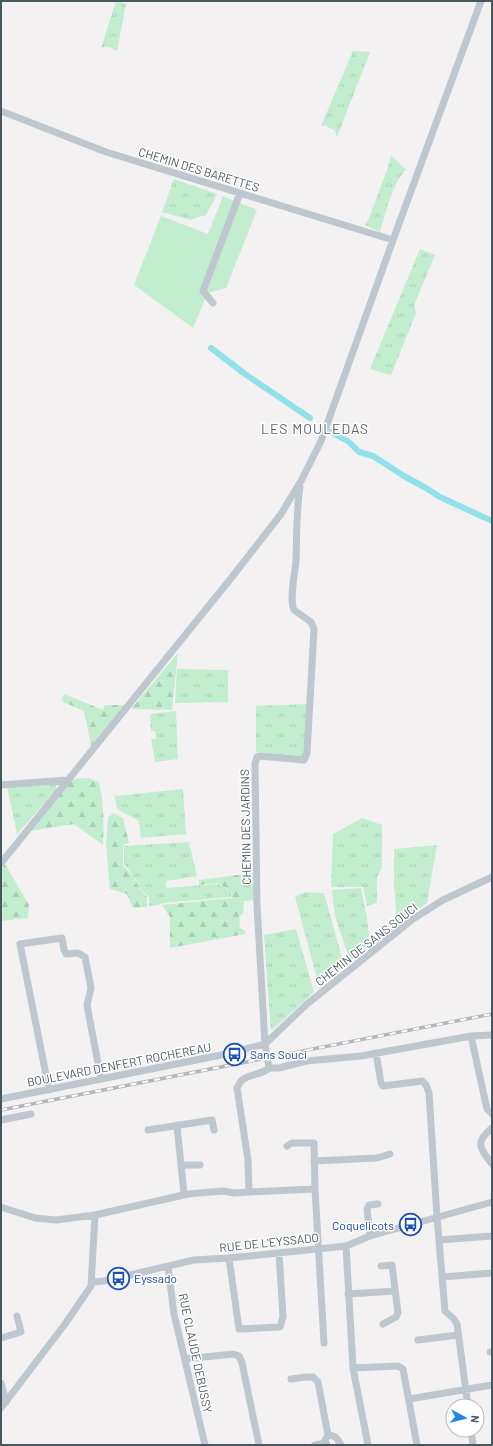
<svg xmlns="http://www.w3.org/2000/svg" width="493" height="1446" viewBox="0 0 493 1446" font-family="Barlow,sans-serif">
  <defs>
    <pattern id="grass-tufts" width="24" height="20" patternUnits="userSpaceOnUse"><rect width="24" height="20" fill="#c2eecf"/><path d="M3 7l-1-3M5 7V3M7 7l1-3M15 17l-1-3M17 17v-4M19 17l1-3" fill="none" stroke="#a8ceb4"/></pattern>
    <pattern id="forest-firs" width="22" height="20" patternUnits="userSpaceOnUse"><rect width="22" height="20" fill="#c2eecf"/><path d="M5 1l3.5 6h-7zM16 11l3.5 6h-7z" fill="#a8ceb4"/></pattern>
  </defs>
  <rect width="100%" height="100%" fill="#f3f1f2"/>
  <!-- grass -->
  <path fill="url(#grass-tufts)" d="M116,1L126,4L117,51C111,47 108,46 101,48Z
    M353,51L370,52L337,137L335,131L325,125L321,126Z
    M391,156L406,169C403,174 399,177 397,182C389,198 385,215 380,232L365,225L369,218L387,170Z
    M174,179L217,194L206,215L190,220L162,212Z
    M420,249L435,255L414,305L416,313L391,375L370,369Z
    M177,669L228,670V702L175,703Z
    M307,704L305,754L299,758L256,752V706Z
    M176,711L178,759L155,762L151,739H156L155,731H151L150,714Z
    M55,784L57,789L17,834L7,787Z
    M183,789L186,834L141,838L139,821L117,809L115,796Z
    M362,818L382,825V868L377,877V903L367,906L363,887H331L333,834Z
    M189,842L197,876L166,881V888L218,884L232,892L231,897L163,903L159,905L149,906V897L140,888L134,876L124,864V846Z
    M437,845L427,903L397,924L394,885V849Z
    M361,888L367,918L370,944L350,961L335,916L332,890Z
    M305,892L324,893L344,965L319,986L295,897Z
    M296,929L314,992L271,1031L264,935Z"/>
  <!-- forest -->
  <path fill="url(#forest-firs)" d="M178,653L172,710L131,709Z
    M64,694L103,710L105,705H125L91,746L84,711L61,701Z
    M88,778L99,782C104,805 104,822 103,845L74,824L31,831L72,779Z
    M113,813L123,818L129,843L123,845V865L134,877L140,889L147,897V907L133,908L127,894L110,889L106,844L108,818Z
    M5,864L29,905L28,918L1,921V869Z
    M253,873L255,900L244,901L243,915L239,916L240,928L245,931V934L170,948V917L162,905L232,898V892L218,883L199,885V880Z"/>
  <!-- garden -->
  <path fill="#c2eecf" d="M223,196L257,210L226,288L208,293L193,328L134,285L161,216L208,234Z"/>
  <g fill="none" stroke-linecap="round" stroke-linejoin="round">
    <!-- canal -->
    <path stroke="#91e0ea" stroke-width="6" d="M211,348L245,374L310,418
      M331,432L349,442L359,452L373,456L384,463L404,476L426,488L440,497L492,521"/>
    <!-- minor -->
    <path stroke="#bdc7cd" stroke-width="7" d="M1,111L106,152L393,240
      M213,303L203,291L240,193
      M1,785L67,780
      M1,863L232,577L281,514L301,481L321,441L393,240L481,1
      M471,1036L487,1109L492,1114
      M376,1053L381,1083L383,1086L422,1081L426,1085L429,1093L437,1217L445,1311L454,1319L457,1324L468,1406
      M269,1068L265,1044L257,905L255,764L257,757L259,756L304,760L307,753L314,629L311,622L294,610C289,600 295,573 296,561C297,536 296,512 300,487
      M269,1068H279L306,1061L361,1056L471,1036L492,1035
      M49,1090L20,944L62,938L64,950L66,954L78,953L85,957L91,988L87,1005L101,1079
      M1,1099L221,1055L265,1044L307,1004L413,919L443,900L492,877
      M1,1120L31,1114
      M177,1125C179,1148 182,1171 184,1195
      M492,1128C474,1143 480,1148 492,1164
      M148,1130L212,1120L214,1130
      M287,1146L292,1143H314L315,1189L324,1343
      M314,1161L377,1158L390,1154
      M182,1165H200
      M249,1192L315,1189
      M1,1207L35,1218L56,1220L95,1215L188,1194L223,1191L234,1193L249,1192L248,1160L237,1088C238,1086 240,1082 242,1080C249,1074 261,1075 269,1068
      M370,1236L367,1209L369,1205L378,1204
      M439,1240L492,1236
      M346,1246L353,1368L368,1445
      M229,1258L239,1329L280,1327L283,1317L279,1253
      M168,1266L174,1314L205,1445
      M381,1266L392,1265L398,1313L396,1317L383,1324
      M442,1277L492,1273
      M92,1282L104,1281L194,1260L229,1258L346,1246L370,1236L492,1202
      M348,1294L395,1291
      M1,1338L21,1332L17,1316
      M418,1340L458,1335
      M490,1352H492
      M185,1359L233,1354L239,1356L242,1363L259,1445
      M353,1368L398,1366L403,1369L417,1445
      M291,1379L306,1377H313L318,1382L328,1435
      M1,1383L6,1402
      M409,1399L492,1385
      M1,1408L65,1324L91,1286L95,1215
      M471,1430L473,1445
      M315,1445L325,1443
      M327,1445L325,1440L328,1435C335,1435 338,1439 341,1445"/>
    <defs>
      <path id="rail" d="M1,1110L492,1014"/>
    </defs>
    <!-- rail casing -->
    <use href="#rail" stroke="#b4b7bb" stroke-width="3.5"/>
    <!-- rail -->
    <use href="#rail" stroke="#fff" stroke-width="2" stroke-dasharray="6" stroke-linecap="butt"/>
  </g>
  <!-- icons -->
  <defs>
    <symbol id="bus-ring" viewBox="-11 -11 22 22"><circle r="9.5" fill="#fff" stroke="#1a4fb4" stroke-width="1.5"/><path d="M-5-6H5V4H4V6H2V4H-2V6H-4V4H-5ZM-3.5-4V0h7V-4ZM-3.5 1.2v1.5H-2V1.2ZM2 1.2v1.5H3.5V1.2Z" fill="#1a4fb4"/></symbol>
  </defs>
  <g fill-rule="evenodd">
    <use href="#bus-ring" x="222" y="1042" width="25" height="25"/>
    <use href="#bus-ring" x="398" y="1212" width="25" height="25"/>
    <use href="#bus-ring" x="106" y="1266" width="25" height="25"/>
  </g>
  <g text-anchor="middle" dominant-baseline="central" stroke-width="3" stroke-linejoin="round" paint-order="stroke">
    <!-- street labels -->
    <g font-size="12" fill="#49575e" stroke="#fff">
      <text transform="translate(199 169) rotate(17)">CHEMIN DES BARETTES</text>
      <text transform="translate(245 827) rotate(-91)">CHEMIN DES JARDINS</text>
      <text transform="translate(366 944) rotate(-38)">CHEMIN DE SANS SOUCI</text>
      <text transform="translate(119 1064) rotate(-11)">BOULEVARD DENFERT ROCHEREAU</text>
      <text transform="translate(269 1242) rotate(-6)">RUE DE L'EYSSADO</text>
      <text transform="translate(196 1353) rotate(78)">RUE CLAUDE DEBUSSY</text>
    </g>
    <!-- transit labels -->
    <g font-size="12" fill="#164399" stroke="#fff" text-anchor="start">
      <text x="250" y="1054">Sans Souci</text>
      <text x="394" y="1225" text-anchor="end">Coquelicots</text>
      <text x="134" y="1278">Eyssado</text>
    </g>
    <!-- quarter labels -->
    <g font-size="14" letter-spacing="1" fill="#5e6266" stroke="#fff">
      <text x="315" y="428">LES MOULEDAS</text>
    </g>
  </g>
  <!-- border -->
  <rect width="493" height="1446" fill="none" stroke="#49575e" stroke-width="4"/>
  <!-- north arrow -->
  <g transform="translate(465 1418) rotate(97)"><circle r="19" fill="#ffffff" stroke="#b6bcbf"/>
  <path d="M0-3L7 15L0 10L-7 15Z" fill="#2087df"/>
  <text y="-6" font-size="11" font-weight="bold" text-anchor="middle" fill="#49575e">N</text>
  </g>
</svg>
